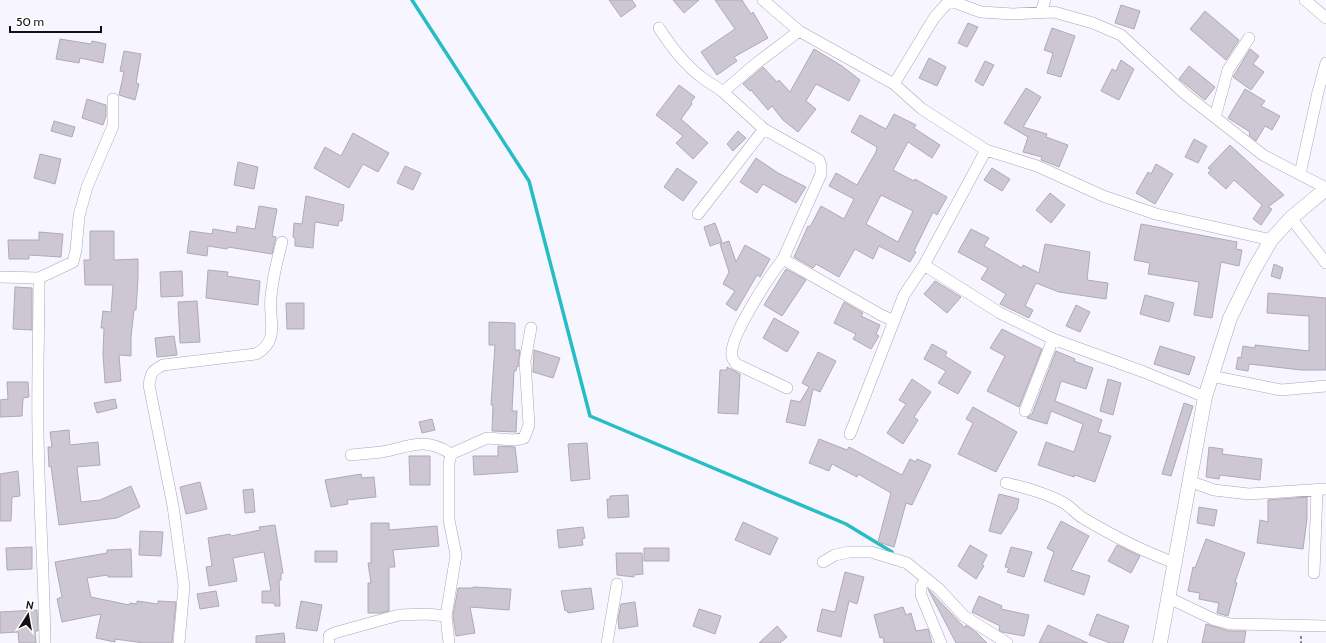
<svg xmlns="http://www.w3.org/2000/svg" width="1326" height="643" viewBox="0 0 1326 643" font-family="Cabin,sans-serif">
  <rect width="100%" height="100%" fill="#f7f5ff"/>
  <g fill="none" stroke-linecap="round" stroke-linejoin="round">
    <!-- stream -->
    <path stroke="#26bdc4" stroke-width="3.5" d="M412,0L529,181L590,416L846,524L892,552"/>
  </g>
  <!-- building -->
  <path fill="#cdc7d3" stroke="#afaab5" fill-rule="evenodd" d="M609,0H632L636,6L621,17Z
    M673,0H699L684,13Z
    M715,0H742L751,14L753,12L768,38L734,57L737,61L717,75L701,52L735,29Z
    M1121,5L1140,11L1134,29L1115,23Z
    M1205,11L1239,40L1226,60L1190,29Z
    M968,23L978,27L967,47L958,43Z
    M1052,28L1075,36L1061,77L1047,73L1053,53L1044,50Z
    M60,39L91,44L92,41L106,44L103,63L80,58L79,63L56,59Z
    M814,49L842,66L860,80L849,101L816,84L806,101L816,109L798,132L783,120L772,106L768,110L751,90L750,91L743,84L763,67L777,82L779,80L790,92Z
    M1250,49L1259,56L1253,64L1264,72L1251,90L1233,77Z
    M124,51L141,54L136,83L139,84L135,100L119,95L124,72L120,71Z
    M929,58L946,67L937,86L919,78Z
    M1121,60L1134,69L1119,100L1101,91L1112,69L1116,71Z
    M985,61L994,65L983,86L975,81Z
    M1189,66L1215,87L1205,100L1179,79Z
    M679,85L695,97L691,102L692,104L681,119L708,143L693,159L676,143L683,136L656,115Z
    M1026,88L1041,97L1023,127L1047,134L1046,137L1068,145L1059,167L1041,160L1042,157L1023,152L1028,137L1004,123Z
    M1245,89L1265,101L1261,106L1280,116L1272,130L1265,126L1256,141L1249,135L1250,132L1228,118Z
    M87,99L106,105V116L103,125L82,118Z
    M894,114L916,125L914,128L940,145L932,158L908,142L893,170L914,181L915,179L947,197L937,215L933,212L914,251L916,252L910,262L879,246L873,259L855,249L839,277L816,264L813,268L794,257L808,226L810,227L821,206L844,219L854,199L829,186L836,173L857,185L876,152L877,147L851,132L860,115L886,129ZM881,195L913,211L898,242L866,224Z
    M54,121L75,127L72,137L51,131Z
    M738,131L746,138L733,151L727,144Z
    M353,133L389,153L378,172L363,164L349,188L314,168L325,147L341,156Z
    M1194,139L1207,146L1198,163L1185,157Z
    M1230,145L1284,195L1268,207L1272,209L1261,225L1253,219L1262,205L1234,180L1226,189L1208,173L1211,170L1208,168Z
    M40,154L61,159L55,184L34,178Z
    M756,158L778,173L806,187L796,203L763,184L757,193L740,182Z
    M238,162L258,167L254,189L234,185Z
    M1156,164L1173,174L1155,204L1136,193L1148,172L1151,174Z
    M405,166L421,173L413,190L397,183Z
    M677,168L697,182L683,201L664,187Z
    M992,168L1010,179L1002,191L984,180Z
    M1050,193L1065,205L1051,223L1036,210Z
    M306,196L344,205L342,221H339L338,226L315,222L313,248L295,246V238L293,237L294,223L302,224Z
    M259,206L277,209L272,236L276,237L272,254L228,247L227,249L208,246L207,256L187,253L190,231L212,234L213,229L236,233L237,226L255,229Z
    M715,223L722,242L710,246L704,227Z
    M1141,224L1237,242L1236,249L1242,250L1239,266L1221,262L1212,318L1194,315L1199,282L1148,274L1150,263L1134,260Z
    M971,229L989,238L984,246L1022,268L1023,265L1039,273L1045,244L1090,252L1087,280L1108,283L1106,299L1059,292L1036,283L1025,306L1033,310L1029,318L1000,304L1006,294L981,279L988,268L958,252Z
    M90,231H114V260L138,259V278L136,310H134L131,337V356L119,355L121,381L105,383L103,354L104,328H101L103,311L111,312L113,285H85L84,260H90Z
    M39,232L63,234L61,257L29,255V259H9L8,240H39Z
    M729,241L736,262L745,245L770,259L760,277L757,275L736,311L726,304L735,291L723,284L729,272L720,244Z
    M1274,264L1283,268L1280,279L1271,276Z
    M786,269L806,280L782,316L764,305Z
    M208,270L228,272L227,276L260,281L258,305L206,298Z
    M182,271L183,296L161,297L160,272Z
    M935,281L961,297L947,313L924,294Z
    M15,287L32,288V330L13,329Z
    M1268,293L1326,298V370H1301L1249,364L1248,371L1236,369L1238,357L1241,358L1243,346L1255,348V345L1309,351V316L1267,313Z
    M1145,295L1174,303L1169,322L1140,314Z
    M197,301L200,342L180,343L178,302Z
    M844,302L863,313L861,316L880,325L876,334L879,336L871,349L853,339L856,334L834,323Z
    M286,303H304V329H287Z
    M1076,305L1090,312L1080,332L1066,326Z
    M774,318L799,332L787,352L763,338Z
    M489,322L515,323V350H520L518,367L517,366L516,371H514L512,411H517L516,432L492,431L493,405H491L495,345H489Z
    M1002,329L1042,349L1019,407L987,391L1005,356L990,348Z
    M174,336L177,355L157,357L155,338Z
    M932,344L947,352L945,356L971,372L958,394L938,383L946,371L924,359Z
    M1160,346L1195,357L1189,375L1154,364Z
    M534,350L560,358L553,378L533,372Z
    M1056,351L1075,359L1074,361L1093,368L1086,389L1061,381L1055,401L1102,420L1098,432L1111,436L1095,482L1075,475L1074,477L1038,465L1046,442L1074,452L1083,424L1051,411L1047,424L1027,418L1032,414Z
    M818,352L836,361L820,392L813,389L805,426L786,422L791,400L800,402L809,387L802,383Z
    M727,367L740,374L738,414L718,413L720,370H727Z
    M912,379L931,392L914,417L918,420L903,444L887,433L906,404L899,400Z
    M1108,379L1121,383L1113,415L1100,411Z
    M7,382H28L29,397L23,398L22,416L0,417V400L8,399Z
    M115,399L117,408L97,413L94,403Z
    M1184,403L1193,406L1171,476L1162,474Z
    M973,407L1017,432L996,472L958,454L973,423L966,419Z
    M432,419L435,430L422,433L419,422Z
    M69,430L70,445L98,442L100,465L77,467L81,502L100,500L131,486L140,507L117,518L59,525L51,466L49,467L48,447H52L50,432Z
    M819,439L847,450L849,447L902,475L910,459L916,462L917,459L931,465L912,505L906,503L894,547L878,542L891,493L858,474L857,477L832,464L829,471L809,463Z
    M587,443L590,479L571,481L568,444Z
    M498,446L515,447L518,472L474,475L473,456H498Z
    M1209,447L1223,449L1222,454L1262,459L1260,480L1220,475L1219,479L1206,477Z
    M409,456H430V485H410Z
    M18,471L20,496L12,497L11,521H0V474Z
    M361,474L362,478L374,477L376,497L347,500L348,504L331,507L325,480Z
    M200,482L207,509L186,514L180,487Z
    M253,489L255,512L245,513L243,490Z
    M999,494L1019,499L1017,509L1001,534L989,531Z
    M628,495L629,517L608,518L607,499H610V496Z
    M1307,497V519L1303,549L1257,543L1260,520L1268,522V500Z
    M1199,507L1217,510L1214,526L1197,523Z
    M1061,521L1089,536L1071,570L1090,576L1084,595L1044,581L1054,552L1047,548Z
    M743,522L778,538L770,555L735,540Z
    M371,523H389V530L437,526L439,546L393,550L395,567H389V611L381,613H368V583H371L368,563H371Z
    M275,525L283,573H281V580H279L280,606H275L274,603H262V591H271L264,552L233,558L237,581L209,586L206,567L212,566L208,538L230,534L231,536L260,530L259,527Z
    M583,527L585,538L582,539L583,545L559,548L557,530Z
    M140,531L163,532L161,556L139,555Z
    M1206,539L1245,553L1235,582L1237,583L1228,616L1217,613L1219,603L1199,599L1200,593L1188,591L1193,567L1195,568Z
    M970,545L987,555L982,565L984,566L976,579L958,566Z
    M1117,545L1140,556L1131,573L1108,561Z
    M32,547V569L7,570L6,548Z
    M1011,547L1032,552L1024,577L1007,572L1009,568L1005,567Z
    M644,548H669V561H644Z
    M131,549L132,577H108V575L87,578L91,597L129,605L130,603L137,604V601L158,604V601L176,602L172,643H144L115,639V642L96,638L101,614L62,622L57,599L62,597L55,562L107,553V550Z
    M315,551H337V562H315Z
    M616,553H642L643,574L634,575V577L617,575Z
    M845,572L864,577L857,604L849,601L841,637L817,631L822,609L835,612Z
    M473,587L511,589L509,610L470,607L475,633L456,636L453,616L458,588H473Z
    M591,588L594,609L568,613L567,610L565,611L561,591Z
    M928,589L965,628L966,625L977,633L987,643H956Z
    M216,591L219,606L200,609L197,594Z
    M979,596L1002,606L1001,609L1029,615L1024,636L1002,632L999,630L1000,626L972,612Z
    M301,601L322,605L317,631L296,628Z
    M635,602L638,626L619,629L618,619L621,604Z
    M903,607L906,615L911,613L916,631L928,629L932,643H884L883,637L880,638L874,615Z
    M699,609L721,616L715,634L693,626Z
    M37,610L38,631H35L36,643H19L18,632L0,633V612Z
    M1097,614L1129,626L1123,643H1110L1089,635Z
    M1206,624L1229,631H1246L1244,643H1202Z
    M1048,625L1088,643H1039Z
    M777,626L787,637L780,643H759Z
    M284,633L285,643H256V636Z"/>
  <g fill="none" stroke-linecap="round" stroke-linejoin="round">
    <defs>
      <path id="minor" d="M763,0L799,31
        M948,0L981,12L1013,14L1054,12L1093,23L1121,35L1185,94L1263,155L1326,188
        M1305,0L1326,18
        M1041,12L1045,0
        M659,28C670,45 683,63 700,76C707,82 716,86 723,92L753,66L799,31L894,84L922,109L986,150L1037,166L1103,196L1156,214L1271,240
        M894,84L934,18L949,1
        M723,92L764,129L819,160L821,166V174L783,259
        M1215,117L1228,70L1249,38
        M1300,174L1318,92L1326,63
        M698,214L764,129
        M1291,218L1326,263
        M924,265L1000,313L1053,339L1144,372L1205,397
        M0,277L39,278L73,262L76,250L79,216L87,187L113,126V99
        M39,278C39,330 37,382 38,433C39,503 44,573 45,643
        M1211,376L1281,390L1326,386
        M787,388L736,364C735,362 732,359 732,356C728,338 771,274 783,259L881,315L894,321L904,295L924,265L986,150
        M1025,411L1053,339
        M850,434L894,321
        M351,455C361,454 372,453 382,452C410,447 424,436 451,454
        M1189,481L1214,490L1249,494L1326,489
        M1006,483C1026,488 1046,493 1064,503C1071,507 1076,514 1083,518C1113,536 1142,551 1175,563
        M823,562L835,555L849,552H871L907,563L939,589L964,616L1007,643
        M1314,573L1317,490
        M925,580L921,587V595L941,643
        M1169,598L1215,620L1231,624L1326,626
        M179,643L184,586L173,506L149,385C151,372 152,371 163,365L256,354C281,340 268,320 271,296C273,278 277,260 282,242
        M329,643V636L334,633L399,615L427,614L446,616
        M449,643L446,616L456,555L449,520V463L451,454L487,438L514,440L524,438L529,425L525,361L531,328
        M607,643L617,584"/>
      <path id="tertiary" d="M1160,643L1205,397L1230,318L1252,273L1271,240L1291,218L1326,189"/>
    </defs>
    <!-- minor casing -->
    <use href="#minor" stroke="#a9a8b3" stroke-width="12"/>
    <!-- tertiary casing -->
    <use href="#tertiary" stroke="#a9a8b3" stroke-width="15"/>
    <!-- path -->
    <path stroke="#8a8990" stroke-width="2" stroke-dasharray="3 2" stroke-linecap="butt" d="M1301,636V643"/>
    <!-- minor -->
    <use href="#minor" stroke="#fff" stroke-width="11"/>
    <!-- tertiary -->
    <use href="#tertiary" stroke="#fff" stroke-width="14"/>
  </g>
  <!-- north arrow -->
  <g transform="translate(28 615) rotate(11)" stroke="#ffffff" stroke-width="3" paint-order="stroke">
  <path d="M0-3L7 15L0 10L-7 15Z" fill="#111014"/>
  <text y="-6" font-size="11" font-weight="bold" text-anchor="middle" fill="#111014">N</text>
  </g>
  <!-- scale -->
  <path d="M10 26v6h91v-6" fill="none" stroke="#111014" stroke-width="2"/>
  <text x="16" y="26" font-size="12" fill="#111014" stroke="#ffffff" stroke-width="3" paint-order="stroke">50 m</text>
</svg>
